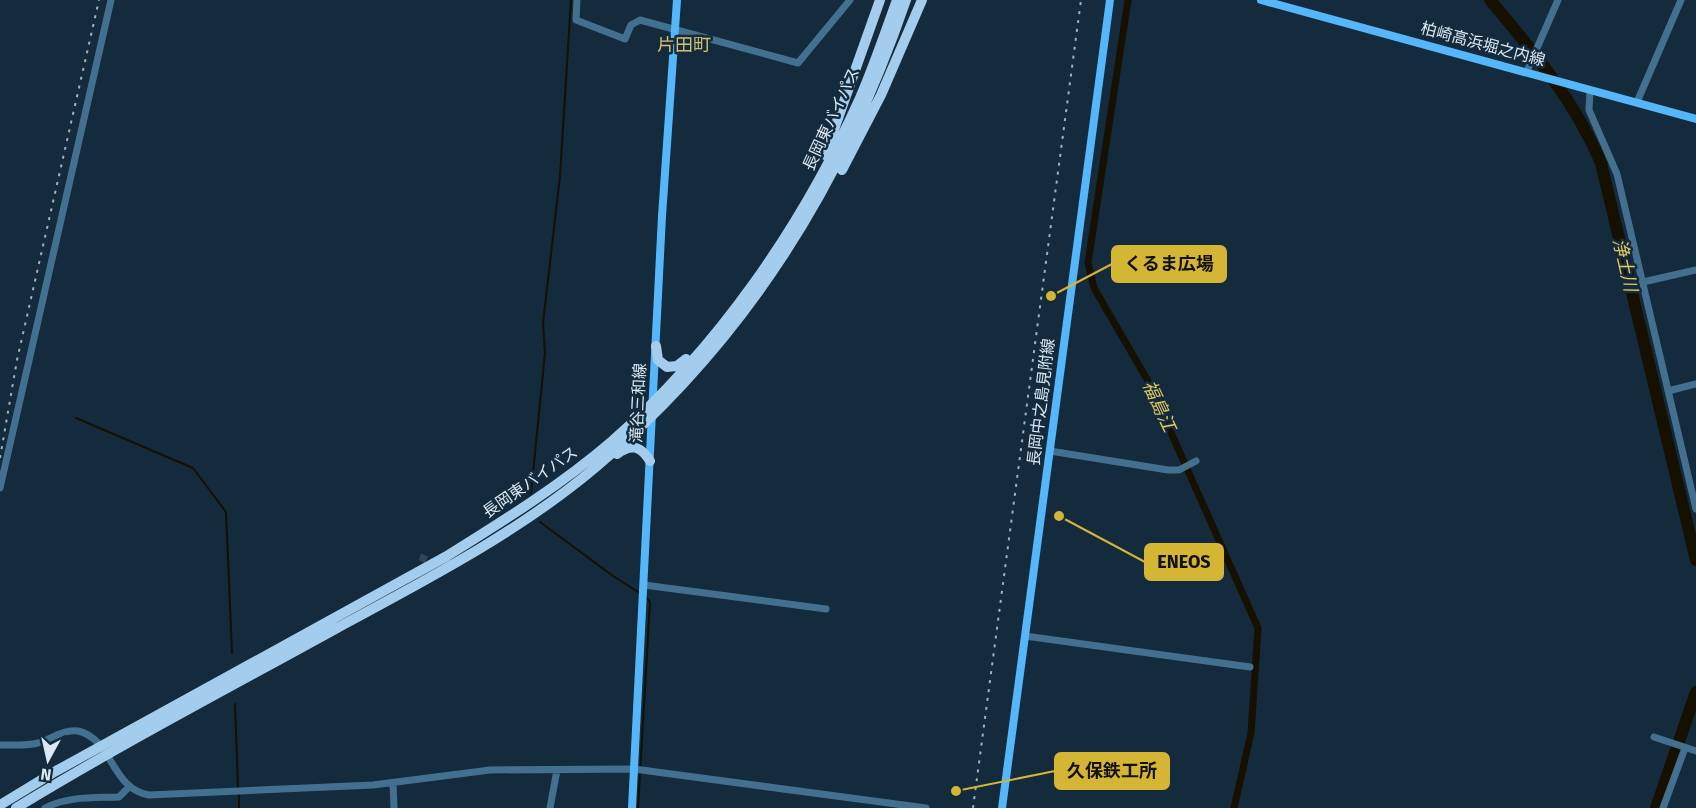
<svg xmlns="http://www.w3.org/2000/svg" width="1696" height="808" viewBox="0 0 1696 808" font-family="'Fira Sans','Noto Sans JP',sans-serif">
  <rect width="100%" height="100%" fill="#132b3c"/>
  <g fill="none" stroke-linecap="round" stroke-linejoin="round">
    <!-- stream -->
    <path stroke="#161000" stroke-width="2" d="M76,418L193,468L226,512L232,653
      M531,493L545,353L543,323L560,176L571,0
      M540,522L613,576L640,593
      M235,704L238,788
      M239,794V808
      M638,808L650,602L645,596"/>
    <!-- canal -->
    <path stroke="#161000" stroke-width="7" d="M1128,0L1088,263L1094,288L1148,381L1258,628L1251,733L1234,808"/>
    <!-- river -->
    <path stroke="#161000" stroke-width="12" d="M1490,0C1533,51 1575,101 1601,163L1696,560
      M1656,808L1696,692"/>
    <!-- minor-tunnel -->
    <path stroke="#314757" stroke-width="7" stroke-dasharray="7 3.5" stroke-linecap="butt" d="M420,557L434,563"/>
    <!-- minor -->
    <path stroke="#447090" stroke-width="7" d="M577,0L576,20L625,39L631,25L640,20L798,63L850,0
      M1527,71L1558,0
      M1590,90L1589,110L1617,174L1696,509
      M1637,102L1681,0
      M1643,282L1696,270
      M1668,391L1696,384
      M1050,451L1168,470H1179L1196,461
      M0,488L111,0
      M644,585L826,609
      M1025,636L1250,667
      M1654,737L1696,751
      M0,745C12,745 26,746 38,743C51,739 64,729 78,731C113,739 111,789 149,795L373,785L490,770L634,769L926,808
      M393,783L394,808
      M45,808C68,796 94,798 119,797L129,787
      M550,808L557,770
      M1663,808L1685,748"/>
    <!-- major -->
    <path stroke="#55b7f9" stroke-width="8" d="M1261,0L1696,119
      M632,808L662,216L677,0
      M1002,808L1110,0"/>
    <!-- highway -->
    <path stroke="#a4cded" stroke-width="10" d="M825,155L880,0
      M842,170L881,95L922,0
      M656,346L658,360L667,367L677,366L686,359
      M617,454C631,443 641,446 650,461
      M0,805L56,771L447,556C503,521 561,485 611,442C718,348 802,227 860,98C874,66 885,33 897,0
      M16,808C121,744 230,687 337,628C426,580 519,532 596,467C746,340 843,184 906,0"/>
    <!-- rail -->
    <path stroke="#a1b2bf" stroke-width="2" stroke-dasharray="3 6" stroke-linecap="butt" d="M0,458L17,360L99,0
      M973,808L1081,0"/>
  </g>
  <g text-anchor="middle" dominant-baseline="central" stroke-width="5" stroke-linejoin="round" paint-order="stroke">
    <!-- street labels -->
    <g font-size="16" fill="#d9e8f3" stroke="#132b3c">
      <text transform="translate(1483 44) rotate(15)">柏崎高浜堀之内線</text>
      <text transform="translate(831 119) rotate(-65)">長岡東バイパス</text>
      <text transform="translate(1041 402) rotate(-83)">長岡中之島見附線</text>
      <text transform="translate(638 403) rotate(-87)">滝谷三和線</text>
      <text transform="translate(530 482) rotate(-35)">長岡東バイパス</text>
    </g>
    <!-- neighbourhood labels -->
    <g font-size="18" fill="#d3be71" stroke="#132b3c">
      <text x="684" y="45">片田町</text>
    </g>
    <!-- water labels -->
    <g font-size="18" font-style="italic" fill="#e2c65f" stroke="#132b3c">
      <text transform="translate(1625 265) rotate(77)">浄土川</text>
      <text transform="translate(1159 406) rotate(65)">福島江</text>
    </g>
  </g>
  <!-- callouts -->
  <path fill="none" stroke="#d5b534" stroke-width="2" d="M1051 296L1112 264M1059 516L1145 562M956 791L1055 771"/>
  <g fill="#d5b534" stroke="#132b3c" stroke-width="2">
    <circle cx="1051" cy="296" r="6"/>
    <circle cx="1059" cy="516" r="6"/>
    <circle cx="956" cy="791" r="6"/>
  </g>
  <g fill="#d5b534" stroke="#d5b534" stroke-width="2">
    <rect x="1112" y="246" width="114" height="36" rx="6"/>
    <rect x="1145" y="544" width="78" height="36" rx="6"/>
    <rect x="1055" y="753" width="114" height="36" rx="6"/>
  </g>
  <g font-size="18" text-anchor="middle" font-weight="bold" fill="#111">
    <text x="1169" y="270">くるま広場</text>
    <text x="1184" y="568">ENEOS</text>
    <text x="1112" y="777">久保鉄工所</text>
  </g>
  <!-- north arrow -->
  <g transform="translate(48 760) rotate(188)" stroke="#132b3c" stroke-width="4.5" paint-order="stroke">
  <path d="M0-4.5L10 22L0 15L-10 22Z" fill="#d9e8f3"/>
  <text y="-9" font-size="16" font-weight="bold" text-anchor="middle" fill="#d9e8f3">N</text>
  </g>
</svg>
